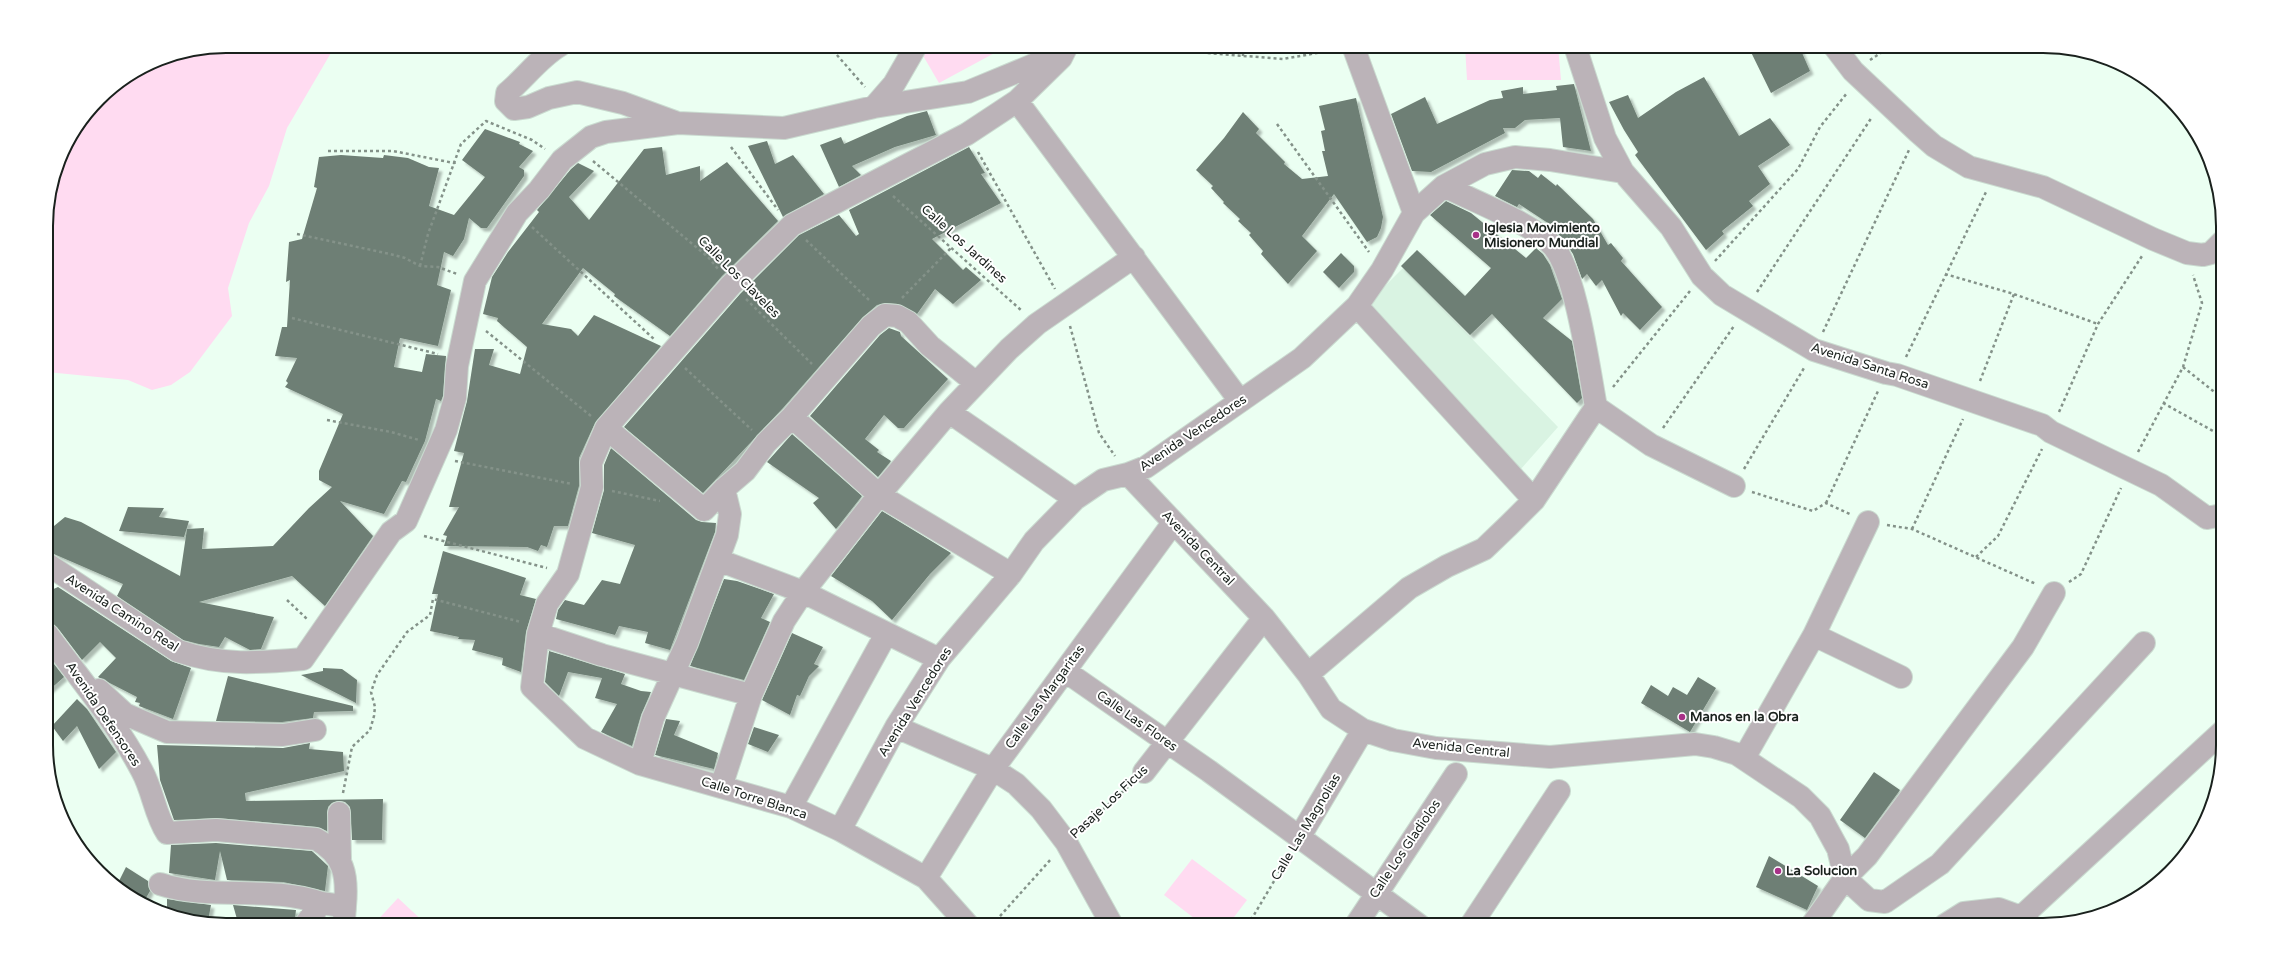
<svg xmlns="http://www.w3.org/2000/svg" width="2269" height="971" viewBox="0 0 2269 971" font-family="'Varela Round',sans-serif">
  <defs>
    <filter id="shadow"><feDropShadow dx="3.5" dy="3.5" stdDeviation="1" flood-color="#0004"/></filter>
  </defs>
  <rect width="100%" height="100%" fill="#ebfff2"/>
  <!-- built -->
  <path fill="#d9f3e2" d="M1403,268L1558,427L1520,470L1363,308Z"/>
  <!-- green -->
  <path fill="#ffdbf1" d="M226,46H335L287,128L269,186L249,223L228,288L232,316L190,372L171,385L152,390L128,380L47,372L46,214L64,147L107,91L157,60Z
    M920,46H1000L1002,49L939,83L918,47Z
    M1465,46H1558L1561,80H1467Z
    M1192,859L1247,900L1228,925H1203L1164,895Z
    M398,898L427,925H373Z"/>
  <!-- building -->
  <path fill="#6e7f74" filter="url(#shadow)" d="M1748,46H1799L1810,71L1771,93Z
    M1704,77L1739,136L1770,118L1790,145L1758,166L1770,184L1749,201L1753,206L1722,231L1724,234L1706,250L1635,155L1638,152L1624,130L1609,102L1628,95L1638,118L1676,92Z
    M1574,84L1591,151L1563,147L1560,118L1525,120L1515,128H1503L1505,133L1431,172L1412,171L1391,114L1425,97L1437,124L1490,100L1503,98L1501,91L1523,87V94L1557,90L1556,86Z
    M1356,98L1383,217L1381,228L1377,237L1367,242L1334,194L1302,236L1317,251L1288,284L1261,254L1263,251L1249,235L1251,233L1238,221L1240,219L1223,203L1224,202L1211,188L1213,186L1196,170L1224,138L1243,112L1259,129L1256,133L1285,162L1284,164L1302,179L1328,176L1322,151H1325L1321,131L1325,130L1319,106Z
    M927,111L936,135L895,147L852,166L861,175L839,187L820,145L841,137L844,144L907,116Z
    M485,129L520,142L519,144L533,151L519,167L524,170V176L487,228H481L469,218L464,239L453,256L444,252L437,285L451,290L438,346L400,338L394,367L422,372L426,354L446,356L443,396L441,401L436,399L425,441L406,482L402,481L384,514L340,501L373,536L325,606L292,576L199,602L274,617L261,649L250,650L225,637L219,647L199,644L183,640L117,596L123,584L47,551V523L54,526L65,517L81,522L180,576L187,529L204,528L202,549L273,546L309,508L332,487L319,480V471L343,414L285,387L288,383L286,381L297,358L275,356L282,327H287L290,280L286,282L289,242L302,239L317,188L314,187L319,157L341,155L383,158L384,155L408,158L429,167L439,168L429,206L454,215L485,177L462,160Z
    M767,141L775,164L793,155L824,194L783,217L748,146Z
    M662,147L666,175L700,166V181L727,162L778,221L722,276L670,336L614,296L615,294L583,268L542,324L571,329L578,336L594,315L661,346L595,423L579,458V486L568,526H554L547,547L541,545L538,551L527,547L444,546L447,536L443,535L459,507H449L464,453L454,451L467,401L475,349H494L489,365L520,374L527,347L497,321L498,318L483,314L492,277L508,252L539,212L537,210L571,169L578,163L594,171L569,197L589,220L644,149Z
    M969,147L985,173L981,174L1001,203L932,239L963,270L966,267L981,280L953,304L935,289L917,314L898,304L886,303L877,305L862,318L783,408L703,493L624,427L740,294L799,235L839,215L856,236L859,234L849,210Z
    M1512,170L1529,171L1538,178L1541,174L1556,186L1557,184L1593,219L1608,245L1611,243L1623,258L1621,261L1662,307L1640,330L1623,313L1621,316L1602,280L1596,286L1587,274L1582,279L1573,254L1563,239L1555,231L1557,229L1519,204L1517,207L1495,196Z
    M1446,201L1471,213L1526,258L1536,248L1543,254L1550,265L1562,299L1543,318L1572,341L1582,398L1577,403L1492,314L1470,335L1401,266L1417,250L1465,296L1491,268L1430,215Z
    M1341,253L1354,266V272L1339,288L1323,272Z
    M889,328L900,332L901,336L948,379L904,428H898L884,415L865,439L879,450L877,452L891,461L878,477L810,416L880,335Z
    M792,434L862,496L836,529L813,503L819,498L767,462Z
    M611,448L696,520L702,522L716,523L715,532L670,650L645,643L648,632L619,626L615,635L556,619L558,610L565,600L584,605L602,580L620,584L635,545L592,533L604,490V465Z
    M128,507L164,508L159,517L189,521L184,537L119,531Z
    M882,511L951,553L930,574L892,620L872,601L831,576Z
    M443,551L526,578L520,595L536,599L526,632L521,672L502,665L503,658L472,650L475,640L458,639L459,637L430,631L438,594H432Z
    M724,579L737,581L774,594L761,618L770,622L744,680L690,666Z
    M58,587L171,661L191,668L173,719L139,706L140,703L135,702L137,697L98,677L116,658L100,642L82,660L57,627L47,622V592Z
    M792,633L823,647L814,664L819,666L809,676L800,696L797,695L790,715L762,700Z
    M549,651L625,674L621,684L641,691L651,692L641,715L632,746L601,732L617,704L595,698L602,678L568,672L559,696L545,682Z
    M47,655L64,677L47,692Z
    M323,668L342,669L357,680L356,703L301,675L323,671Z
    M228,676L353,706V711L314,712L313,718L282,722L216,721Z
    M1698,677L1716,688L1690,732L1641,703L1651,685L1668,696L1673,687L1687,695Z
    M77,699L87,709L116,752L99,769L77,726L63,741L52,726Z
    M666,719L680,721L674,735L718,753L714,769L655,755Z
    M754,727L779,735L768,752L748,744Z
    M310,743L309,749L343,752L344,771L245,793L246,801L383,799L382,840H352L350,807L345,802L339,801L332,803L328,807L327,831L317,827L217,818L174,820L160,780L157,745L283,748Z
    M1874,772L1900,790L1865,838L1840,820Z
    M216,843L312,851L328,866L325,891L283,882L227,880L220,851L215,880L169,873L171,845Z
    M1769,856L1818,886L1807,910L1756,887Z
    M126,867L148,881L150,891L143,903L116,887Z
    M167,899L211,905L208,921L167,913Z
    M233,905L296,910L295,918L293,925H270L271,922L237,919Z"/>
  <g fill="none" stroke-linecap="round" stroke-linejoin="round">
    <defs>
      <path id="minor" d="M559,46C539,58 525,78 507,93L506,101L514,109L528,107L549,98L577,92L623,103L675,122
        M1353,46L1414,213
        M1575,46L1605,138L1623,172L1671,227L1702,276L1722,295L1814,350L1886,373L1897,375L2042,425L2051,432L2161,485L2207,518L2222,515
        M1834,46L1853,71L1918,132L1934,146L1969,167L2043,187L2153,239L2187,253L2203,255L2211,253L2222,242
        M1017,101L1240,401
        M874,107L894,84L916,46
        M1357,306L1534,500
        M1596,407L1651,445L1734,486
        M949,412L1075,499
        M792,417L879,495L1011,574
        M606,428L704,510L724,489L745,471L766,443L792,417L871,326L885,315L897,316L908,322L930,346L976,383
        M1128,474L1264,618L1308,674L1331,709L1363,730L1393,740L1436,748L1550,757L1695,744L1714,747L1737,754L1801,797L1820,816L1838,849L1845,878L1869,900L1885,902L1940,864L2144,643
        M718,560L803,592L939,659
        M47,564L178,651C222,666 258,663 303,659L391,532L406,521L446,430L455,398L457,366L475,281L517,213L539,190L562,160L591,137L606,132L678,123L784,128L874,107L968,92L1038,63L1057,59
        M47,634C80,679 117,723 142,771C153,791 155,815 167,833L216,830L316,839C344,855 348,875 345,906C345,913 343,918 345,925
        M538,634L602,655L751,695
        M1814,635L1901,677
        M1065,671L1209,771L1419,925
        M1308,674L1409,588L1447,566L1484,549L1509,525L1534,500L1596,407C1589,370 1576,272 1553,246C1532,223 1473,201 1444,186
        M99,690L125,714L167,732L283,735L315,730
        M896,727L993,769L1016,784L1041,809L1066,842L1112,925
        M1744,758L1814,635L1868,522
        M640,764L653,718L687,643L727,535L730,514L724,489
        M1144,772L1264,618
        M721,787L751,695L784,621L803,592L879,495L949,412L1009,349L1037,324L1134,257
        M791,807L886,634
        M339,813L340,859
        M840,830L896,727L939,659L1011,574L1034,541L1075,499L1103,480L1128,474L1146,467L1302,358L1357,306L1382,270L1414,213L1444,186L1485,164L1515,157L1550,160L1623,172
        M1299,838L1363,730
        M926,878L993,769L1173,523
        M160,884C211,901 269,885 321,903
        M2021,917L2223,731
        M305,925L321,903L335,905
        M968,925L926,878L840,830L791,807L640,764L585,738L532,687L538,634L547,604L568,574L592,487L591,463L606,428L731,285L792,225L967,134L1017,101L1061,58L1067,46
        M1356,925L1456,774
        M1471,925L1559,791
        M1812,925L1845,878L1867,856L2023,647L2054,593
        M1945,925L1964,913L1999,909L2021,917L2031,925"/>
    </defs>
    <!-- minor casing -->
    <use href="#minor" stroke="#cadbd0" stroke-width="24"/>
    <!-- path -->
    <path stroke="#849289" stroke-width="2.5" stroke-dasharray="3 3" stroke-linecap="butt" d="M829,46L865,87
      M1118,46L1283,59L1334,50
      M1243,56V46
      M1870,60L1891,46
      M1277,124L1369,252
      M731,147L778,210
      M328,151H393L454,163L457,162
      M978,152L1055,289
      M593,161L708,257L718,269
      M893,196L1022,311
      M532,227L655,340
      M297,234L390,254L405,258L420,266L438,267L457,274
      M806,240L870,301
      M1715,261L1798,169L1820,127L1847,93
      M420,266L428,234L461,144L486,121L532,140L545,149
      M1945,274L2014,294L2098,324
      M1757,292L1872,117
      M902,298L952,247
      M746,299L812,364
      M292,318L438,354
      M1070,326L1099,433L1115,456
      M486,331L591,416
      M1823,332L1909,150
      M1906,357L1986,192
      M2183,367L2222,398
      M685,368L752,430
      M1980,381L2014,294
      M1613,387L1690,291
      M2163,403L2222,436
      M2059,412L2098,324L2142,256
      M327,420L391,432L419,440
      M1663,428L1734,326
      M2138,452L2183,367L2202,303L2193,275
      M455,461L572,484
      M1744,469L1804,368
      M612,491L660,501
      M1752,492L1813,511L1826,503L1850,514
      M1826,503L1878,391
      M1887,525L1912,529L2036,584
      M1912,529L1963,419
      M424,536L547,568
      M1976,557L1998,536L2042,449
      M2069,582L2081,574L2121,488
      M287,600L307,619
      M343,793L352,747L370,730L374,716L375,707L371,692L377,675L407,632L430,615L433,599L521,622
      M1081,829L1129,786
      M992,925L1052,858
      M1248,925L1289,856"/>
    <!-- minor -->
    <use href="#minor" stroke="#bbb3b8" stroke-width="22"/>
  </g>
  <!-- markers -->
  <g fill="#a83188" stroke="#fff" stroke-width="1.5">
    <circle cx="1476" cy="235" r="4"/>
    <circle cx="1682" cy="717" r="4"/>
    <circle cx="1778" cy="871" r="4"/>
  </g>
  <g text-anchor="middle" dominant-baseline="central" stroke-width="4" stroke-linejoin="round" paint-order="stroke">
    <!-- poi labels -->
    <g font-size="13" font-weight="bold" fill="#1a211d" stroke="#fff" text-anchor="start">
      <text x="1484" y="228">Iglesia Movimiento<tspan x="1484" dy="15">Misionero Mundial</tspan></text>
      <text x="1690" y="717">Manos en la Obra</text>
      <text x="1786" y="871">La Solucion</text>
    </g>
    <!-- street labels -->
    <g font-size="13" fill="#1a211d" stroke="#fff">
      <text transform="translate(964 244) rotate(42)">Calle Los Jardines</text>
      <text transform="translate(739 277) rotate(45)">Calle Los Claveles</text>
      <text transform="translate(1870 366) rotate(18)">Avenida Santa Rosa</text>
      <text transform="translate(1193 433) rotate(-34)">Avenida Vencedores</text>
      <text transform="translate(1198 548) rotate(46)">Avenida Central</text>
      <text transform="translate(122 613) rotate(33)">Avenida Camino Real</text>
      <text transform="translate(1045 697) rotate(-54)">Calle Las Margaritas</text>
      <text transform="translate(915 702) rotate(-58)">Avenida Vencedores</text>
      <text transform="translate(103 714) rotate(56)">Avenida Defensores</text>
      <text transform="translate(1137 721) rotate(35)">Calle Las Flores</text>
      <text transform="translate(1461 748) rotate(6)">Avenida Central</text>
      <text transform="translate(754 798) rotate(18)">Calle Torre Blanca</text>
      <text transform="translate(1109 802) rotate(-43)">Pasaje Los Ficus</text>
      <text transform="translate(1306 827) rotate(-59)">Calle Las Magnolias</text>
      <text transform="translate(1405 849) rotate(-56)">Calle Los Gladiolos</text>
    </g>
  </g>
  <!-- crop -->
  <path d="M0 0H2269V971H0ZM226 53H2043A173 173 0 0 1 2216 226V745A173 173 0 0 1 2043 918H226A173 173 0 0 1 53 745V226A173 173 0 0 1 226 53Z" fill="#fff" fill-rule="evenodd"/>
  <path fill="none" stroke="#1a211d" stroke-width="2" d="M226 53H2043A173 173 0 0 1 2216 226V745A173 173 0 0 1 2043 918H226A173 173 0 0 1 53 745V226A173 173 0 0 1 226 53Z"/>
</svg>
